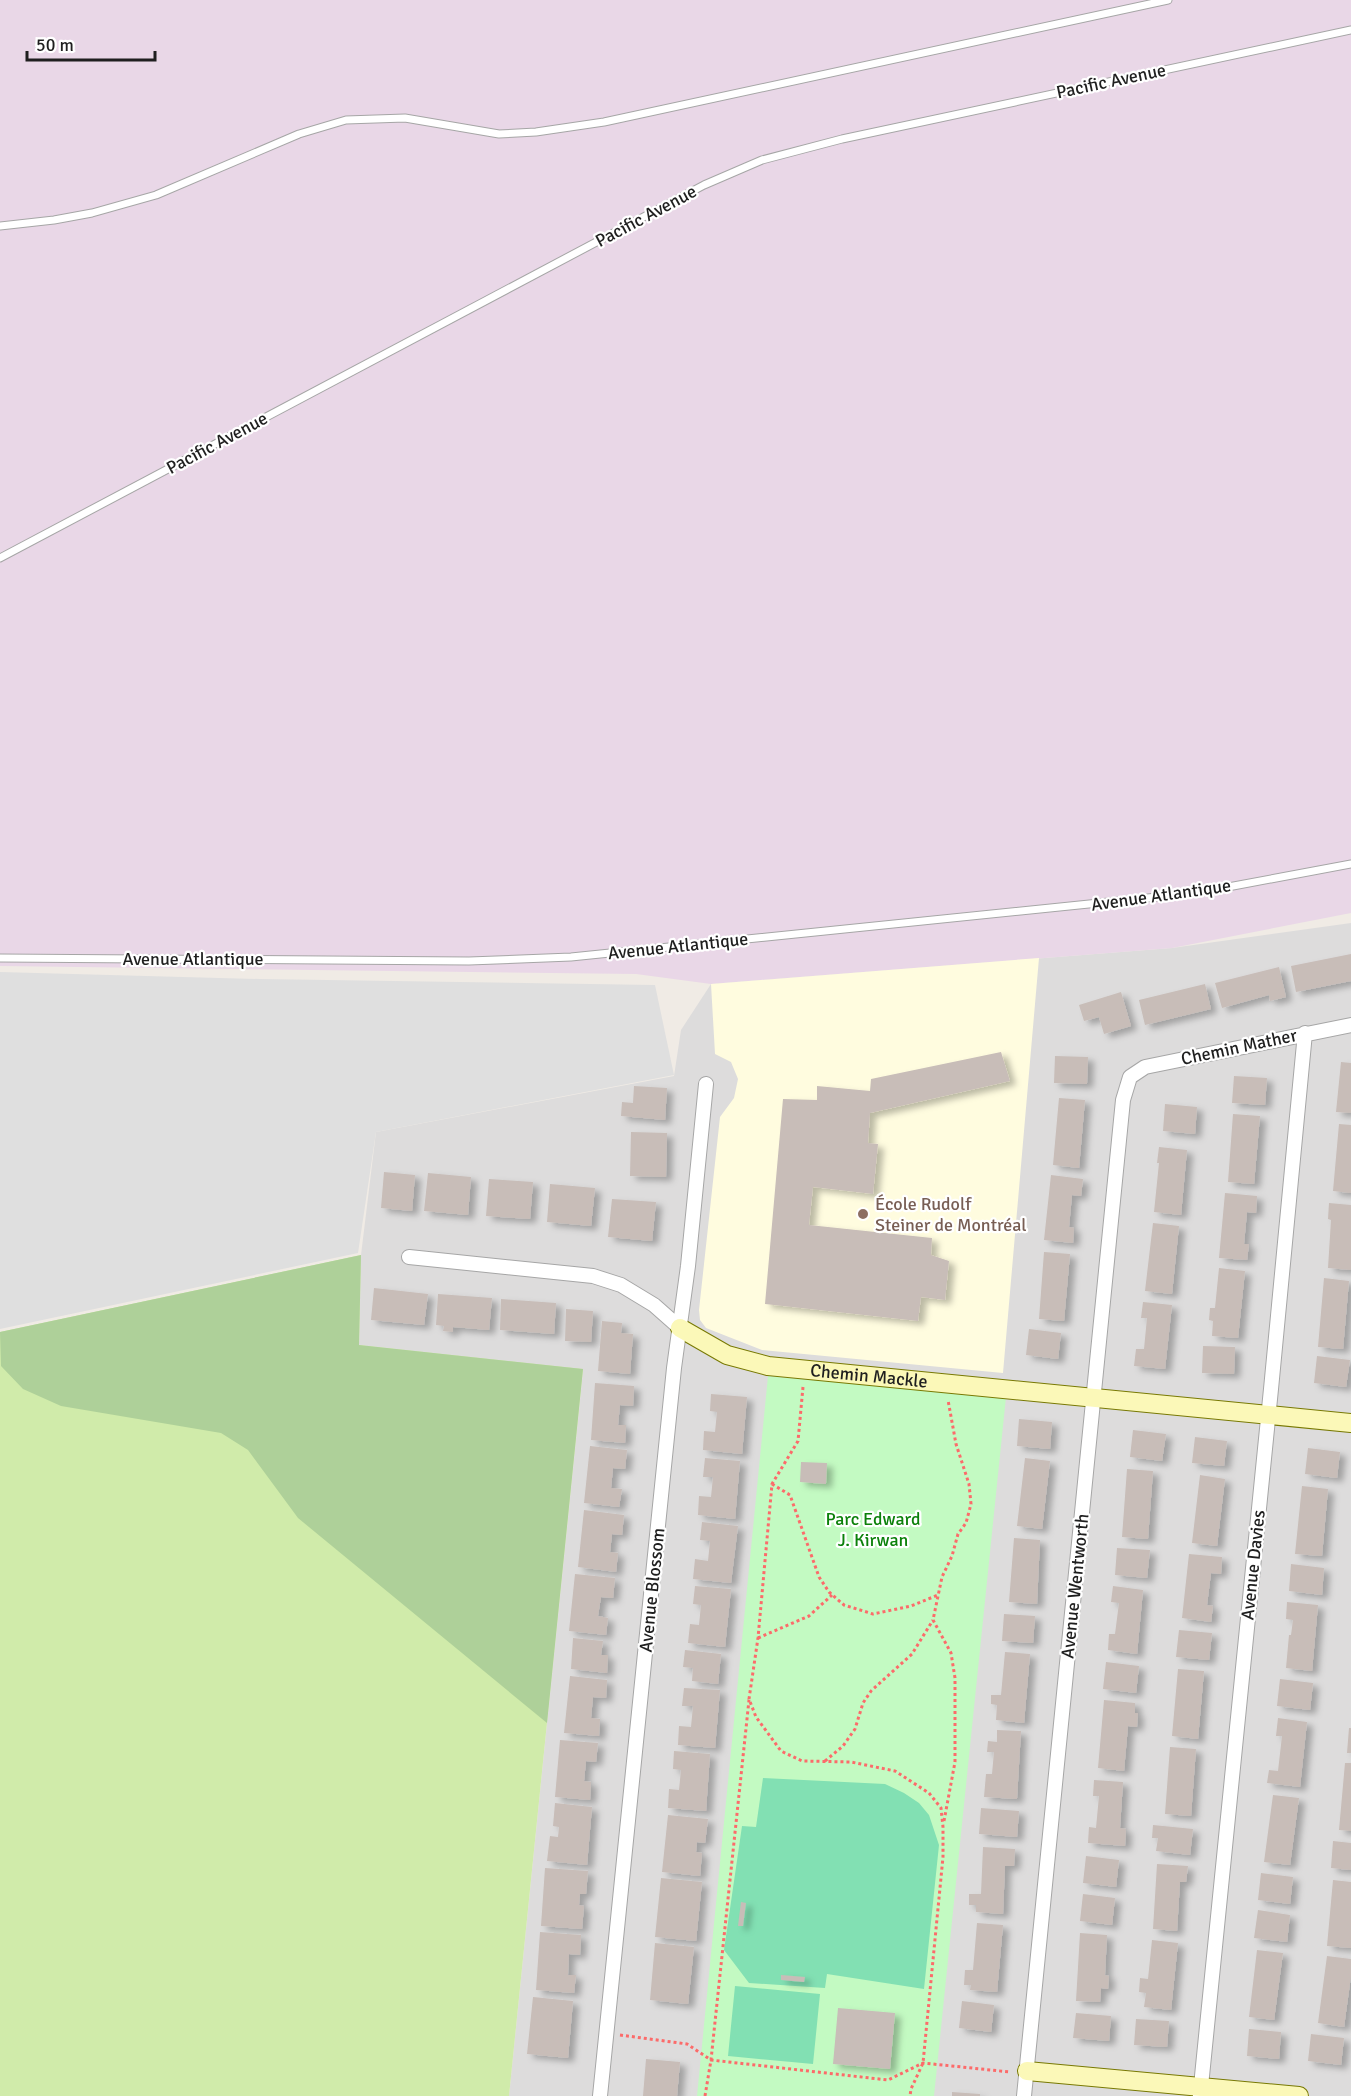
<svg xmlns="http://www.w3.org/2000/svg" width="1351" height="2096" viewBox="0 0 1351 2096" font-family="Signika,sans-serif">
  <defs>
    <filter id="shadow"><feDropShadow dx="6" dy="4" stdDeviation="3" flood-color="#0004"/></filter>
  </defs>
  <rect width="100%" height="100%" fill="#f0ebe5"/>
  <!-- residential -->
  <path fill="#dddcdc" d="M1351,923V2096H509L583,1370L359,1345L361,1255L376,1132L674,1076L681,1030L711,984L1172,948Z"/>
  <!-- industrial -->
  <path fill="#e9d7e7" d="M0,0H1351V913L1172,948L711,984L636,974L0,966Z"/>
  <!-- education -->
  <path fill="#fffcdf" d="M1039,958L1003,1373L762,1350L706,1328L700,1320L699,1310L720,1117L734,1098L738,1079L731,1062L715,1054L711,984Z"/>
  <!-- grass -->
  <path fill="#d0ebaa" d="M361,1255L359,1345L583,1369L509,2096H0V1332Z"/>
  <!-- forest -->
  <path fill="#aed099" d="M361,1255L359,1345L583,1369L547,1723L298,1518L248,1450L221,1433L61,1406L23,1389L1,1366L0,1332Z"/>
  <!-- park -->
  <path fill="#c3fac2" d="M768,1376L1006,1397L934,2096H697Z"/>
  <!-- pitch -->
  <path fill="#82e0b3" d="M763,1778L885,1784L904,1793L919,1803L929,1815L939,1845L924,1989L827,1974L825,1988L749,1983L724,1950L742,1826L756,1827Z
    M735,1986L820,1994L813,2064L728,2056Z"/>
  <!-- parking -->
  <path fill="#dfdfdf" d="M0,972L260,979L655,985L674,1075L376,1132L358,1253L0,1329Z"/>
  <!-- building -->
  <path fill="#c8bdb8" filter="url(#shadow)" d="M1351,954V981L1296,992L1291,966Z
    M1279,967L1286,997L1270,1001L1269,995L1222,1008L1215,983Z
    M1205,984L1211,1009L1145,1025L1139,1000Z
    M1121,992L1131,1026L1104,1034L1099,1017L1084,1021L1079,1005Z
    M1001,1052L1010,1081L870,1113L868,1143L878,1144L873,1194L813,1187L809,1225L932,1238L931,1255L949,1261L945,1300L921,1297L918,1321L765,1304L783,1099L817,1100V1086L870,1091L871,1079Z
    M1055,1056L1088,1057L1087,1084L1054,1083Z
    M1341,1062L1351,1063V1113L1336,1112Z
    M1234,1076L1267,1078L1265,1105L1232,1103Z
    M634,1086L667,1088L665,1120L621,1116L622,1102L633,1103Z
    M1059,1098L1085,1100L1079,1168L1053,1165Z
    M1165,1104L1197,1107L1195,1134L1163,1131Z
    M1233,1114L1260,1116L1254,1184L1228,1182Z
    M1339,1124L1351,1125V1193L1333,1191Z
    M631,1132L667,1133L666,1177L630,1176Z
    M1159,1147L1187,1150L1181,1215L1154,1212L1159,1163H1157Z
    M384,1172L415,1175L412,1211L381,1208Z
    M428,1173L471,1177L468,1215L424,1211Z
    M1051,1175L1083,1179L1081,1196L1072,1195L1069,1227L1074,1228L1073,1243L1044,1240Z
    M489,1179L533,1182L530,1219L486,1216Z
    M550,1184L595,1188L591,1226L547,1222Z
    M1225,1193L1257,1196L1256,1213L1247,1212L1244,1244H1249L1247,1260L1219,1258Z
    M612,1199L656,1202L652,1241L608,1237Z
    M1329,1203L1351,1205V1270L1328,1268L1331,1220L1328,1219Z
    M1153,1223L1179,1226L1172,1294L1145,1291Z
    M1044,1252L1070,1254L1064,1321L1039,1319Z
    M1219,1268L1245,1271L1238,1338L1212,1336L1213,1321L1209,1320L1210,1308H1215Z
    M1324,1278L1349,1281L1343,1349L1318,1347Z
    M374,1288L428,1294L424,1325L371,1320Z
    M438,1294L492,1298L489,1330L453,1327V1332L443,1331L444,1326L436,1325Z
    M501,1299L556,1303L554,1334L500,1330Z
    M1143,1302L1172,1305L1165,1369L1134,1366L1136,1349H1144L1147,1318H1141Z
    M566,1309L593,1311L591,1342L565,1341Z
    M602,1321L622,1323L621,1333L633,1334L630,1374L598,1371Z
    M1029,1329L1061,1333L1058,1359L1026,1355Z
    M1203,1346L1235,1347L1234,1374L1202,1373Z
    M1317,1356L1350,1360L1346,1387L1314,1383Z
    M595,1383L634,1386L633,1406L620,1405L618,1425H626L625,1443L591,1440Z
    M711,1394L747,1397L742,1454L703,1450L704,1431L715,1432L717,1412L710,1411Z
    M1019,1419L1052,1422L1050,1449L1017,1446Z
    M1133,1430L1166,1434L1162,1461L1130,1457Z
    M1195,1437L1227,1441L1224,1466L1192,1463Z
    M590,1446L627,1450L625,1469L613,1468L611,1488L622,1489L619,1507L584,1503Z
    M1308,1448L1340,1452L1337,1478L1305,1474Z
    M705,1458L740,1461L735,1519L698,1515L699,1496L711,1497L713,1477H703Z
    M1025,1458L1050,1461L1042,1529L1017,1526Z
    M801,1462L827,1463L826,1484L800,1482Z
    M1127,1469L1153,1471L1148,1539L1122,1537Z
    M1200,1475L1225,1479L1217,1546L1192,1543Z
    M1302,1486L1328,1489L1322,1556L1295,1554Z
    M584,1510L624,1515L622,1535L612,1534L610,1552L618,1553L616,1572L578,1567Z
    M702,1522L738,1526L731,1583L693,1579L695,1559L708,1561L710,1541L700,1540Z
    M1014,1538L1040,1540L1037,1604L1009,1602Z
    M1117,1548L1150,1550L1147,1578L1115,1575Z
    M1189,1554L1222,1557L1221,1574L1211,1573L1207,1605L1213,1606L1211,1622L1182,1618Z
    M1291,1564L1324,1568L1322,1595L1289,1591Z
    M575,1574L615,1578L613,1598L601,1597L598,1616L608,1618L606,1635L569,1631Z
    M695,1586L731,1589L725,1647L688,1643L690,1624L699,1625L701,1605L693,1604Z
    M1113,1586L1143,1590L1137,1654L1108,1650L1109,1634H1115L1119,1603L1111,1602Z
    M1287,1602L1318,1605L1312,1671L1286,1668L1289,1635H1291L1293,1620L1286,1619Z
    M1004,1614L1035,1616L1033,1643L1002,1641Z
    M1179,1630L1212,1633L1209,1660L1176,1657Z
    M573,1638L603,1641L601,1655H608L607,1673L571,1669Z
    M685,1650L721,1654L718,1684L692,1681L693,1668L683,1667Z
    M1005,1652L1030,1654L1024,1723L996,1720L997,1705L991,1704V1695H1001Z
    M1106,1662L1139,1666L1136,1693L1103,1689Z
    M1178,1669L1204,1671L1198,1739L1172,1736Z
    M570,1676L607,1680L606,1698L593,1697L591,1718L600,1719L599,1736L564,1733Z
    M1280,1679L1313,1683L1310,1710L1277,1706Z
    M684,1688L720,1690L715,1748L678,1745L679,1726L691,1727L693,1706H682Z
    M1104,1700L1135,1703V1713H1138L1137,1727L1128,1726L1124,1771L1098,1768Z
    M1278,1718L1307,1722L1300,1787L1267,1783L1269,1770L1278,1771L1282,1736H1276Z
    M1349,1728H1351V1753H1347Z
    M997,1730L1021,1731L1017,1799L984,1797L986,1774H992L994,1752H987L988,1741L997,1742Z
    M560,1740L598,1743L596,1762L586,1761L584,1781L591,1782L590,1800L555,1797Z
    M1170,1747L1196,1749L1191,1816L1165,1814Z
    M674,1751L710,1754L706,1811L668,1808L669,1789L679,1790L681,1770L673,1769Z
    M1345,1763H1351V1831L1339,1830Z
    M1094,1780L1123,1782L1120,1828L1126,1829L1125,1846L1088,1843L1089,1827L1096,1828L1099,1796H1093Z
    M1273,1795L1299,1798L1290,1865L1264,1862Z
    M555,1803L592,1807L587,1865L547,1861L550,1836L558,1837L559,1827L553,1826Z
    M981,1808L1019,1811L1017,1837L979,1834Z
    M668,1815L708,1819L705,1843L697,1842L696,1852L702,1853L700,1876L662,1872Z
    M1153,1825L1193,1829L1190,1855L1156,1851L1158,1838H1152Z
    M1333,1841L1351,1843V1870L1331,1868Z
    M983,1847L1015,1849L1014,1866H1005L1003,1914L976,1912V1905H969V1894H981Z
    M1086,1856L1119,1860L1116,1887L1083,1883Z
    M1157,1864L1188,1866L1186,1882H1180L1177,1931L1153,1929Z
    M545,1868L588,1871L586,1894H580L579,1905L584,1906L582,1929L541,1926Z
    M1261,1873L1293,1877L1290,1904L1258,1900Z
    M661,1878L702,1882L696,1941L655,1937Z
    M1333,1880L1351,1882V1948L1327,1946Z
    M1083,1894L1115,1898L1112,1925L1080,1921Z
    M741,1902L746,1903L743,1926H738Z
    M1258,1910L1290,1915L1287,1942L1254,1938Z
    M977,1923L1003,1925L997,1992L970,1990L971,1985H964L965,1970H973Z
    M540,1932L581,1935L580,1955L569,1954L568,1975H576L574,1993L536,1990Z
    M1080,1933L1107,1935L1105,1975L1109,1976L1108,1989L1101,1988L1100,2002L1076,2001Z
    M1152,1940L1178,1943L1171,2010L1144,2007L1146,1993L1139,1992L1140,1978L1148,1979Z
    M655,1943L694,1947L688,2004L650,2000Z
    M1257,1950L1283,1953L1274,2020L1249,2017Z
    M1327,1956L1351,1959V1976L1344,2027L1318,2023Z
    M781,1975L805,1977L804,1982L781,1980Z
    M533,1997L573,2001L568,2058L527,2054Z
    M962,2001L994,2005L991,2032L959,2028Z
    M838,2008L895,2013L890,2069L833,2064Z
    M1076,2013L1111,2016L1109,2041L1073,2038Z
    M1136,2019L1169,2021L1167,2047L1134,2045Z
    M1249,2029L1281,2032L1279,2059L1247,2056Z
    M1311,2034L1344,2038L1341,2065L1308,2061Z
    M646,2059L680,2062L677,2096H643Z
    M952,2092L980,2094V2096H952Z"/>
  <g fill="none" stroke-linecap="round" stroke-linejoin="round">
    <defs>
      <path id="lane" d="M0,226L54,220L92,213L156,195L299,134L346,120L405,118L499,134L536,132L604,122L1168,0
        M0,558L704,185L762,160L842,139L1351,30
        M0,958L469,961L571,957L1196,893L1351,864"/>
      <path id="street" d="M409,1257L593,1276L621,1285L654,1305L680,1328
        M600,2096L674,1368L688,1266L706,1084
        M1024,2096L1123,1100L1130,1077L1145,1067L1351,1025
        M1200,2096L1271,1389L1305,1033"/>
      <g id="secondary">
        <path id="s1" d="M680,1328L727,1355L768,1366L1351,1423"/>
        <path d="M1027,2071L1299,2096"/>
      </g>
    </defs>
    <!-- lane casing -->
    <use href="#lane" stroke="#a6a6a6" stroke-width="9"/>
    <!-- street casing -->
    <use href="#street" stroke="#a6a6a6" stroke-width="16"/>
    <!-- secondary casing -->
    <use href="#secondary" stroke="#787903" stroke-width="20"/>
    <!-- path -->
    <path stroke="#fc6b6a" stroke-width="3" stroke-dasharray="3 3" stroke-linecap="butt" d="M803,1387L798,1441L772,1484L758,1638L749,1699L756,1717L781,1751L802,1761L851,1762L895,1771L929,1793L941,1808L943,1827V1857L923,2063L911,2089L910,2096
      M772,1484L790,1495L819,1577L829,1592L844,1605L873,1614L911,1606L938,1595
      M758,1638L809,1616L832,1595
      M825,1761L843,1746L855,1729L863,1703L871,1691L912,1654L933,1620
      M944,1821L955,1762V1678L951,1653L933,1620L942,1577L952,1556L958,1534L966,1523L971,1504L969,1484L956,1444L948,1400
      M620,2035L687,2044L711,2060L888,2080L923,2063L1010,2072
      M705,2096L711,2060L749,1700"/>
    <!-- lane -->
    <use href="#lane" stroke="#fff" stroke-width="7"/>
    <!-- street -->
    <use href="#street" stroke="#fff" stroke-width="14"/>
    <!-- secondary -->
    <use href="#secondary" stroke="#fbf8b8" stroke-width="18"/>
  </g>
  <!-- markers -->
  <circle fill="#8d6e63" stroke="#fff" stroke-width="2" cx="863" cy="1214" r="6"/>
  <g text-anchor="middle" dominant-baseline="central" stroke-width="4.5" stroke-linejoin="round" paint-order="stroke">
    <!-- street labels -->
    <g font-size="18" fill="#1f1f1f" stroke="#fff">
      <text transform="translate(1111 81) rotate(-12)">Pacific Avenue</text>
      <text transform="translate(646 216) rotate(-28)">Pacific Avenue</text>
      <text transform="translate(217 443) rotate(-28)">Pacific Avenue</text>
      <text transform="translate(1161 895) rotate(-8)">Avenue Atlantique</text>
      <text transform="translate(678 946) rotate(-6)">Avenue Atlantique</text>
      <text x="193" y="959">Avenue Atlantique</text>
      <text transform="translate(1239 1047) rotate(-12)">Chemin Mather</text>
      <text stroke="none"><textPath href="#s1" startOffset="198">Chemin Mackle</textPath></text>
      <text transform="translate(1253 1565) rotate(-84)">Avenue Davies</text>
      <text transform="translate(1075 1586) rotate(-84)">Avenue Wentworth</text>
      <text transform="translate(652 1590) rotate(-84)">Avenue Blossom</text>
    </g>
    <!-- education labels -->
    <g font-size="18" fill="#785e54" stroke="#fff" text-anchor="start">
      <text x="875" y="1204">École Rudolf<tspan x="875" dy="21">Steiner de Montréal</tspan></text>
    </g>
    <!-- park labels -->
    <g font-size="18" fill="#0b800a" stroke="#fff">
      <text x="873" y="1519">Parc Edward<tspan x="873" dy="21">J. Kirwan</tspan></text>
    </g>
  </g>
  <!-- scale -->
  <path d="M27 51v9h128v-9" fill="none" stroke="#1f1f1f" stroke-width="3"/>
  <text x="36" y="51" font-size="18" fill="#1f1f1f" stroke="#ffffff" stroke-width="4.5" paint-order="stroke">50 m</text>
</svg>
